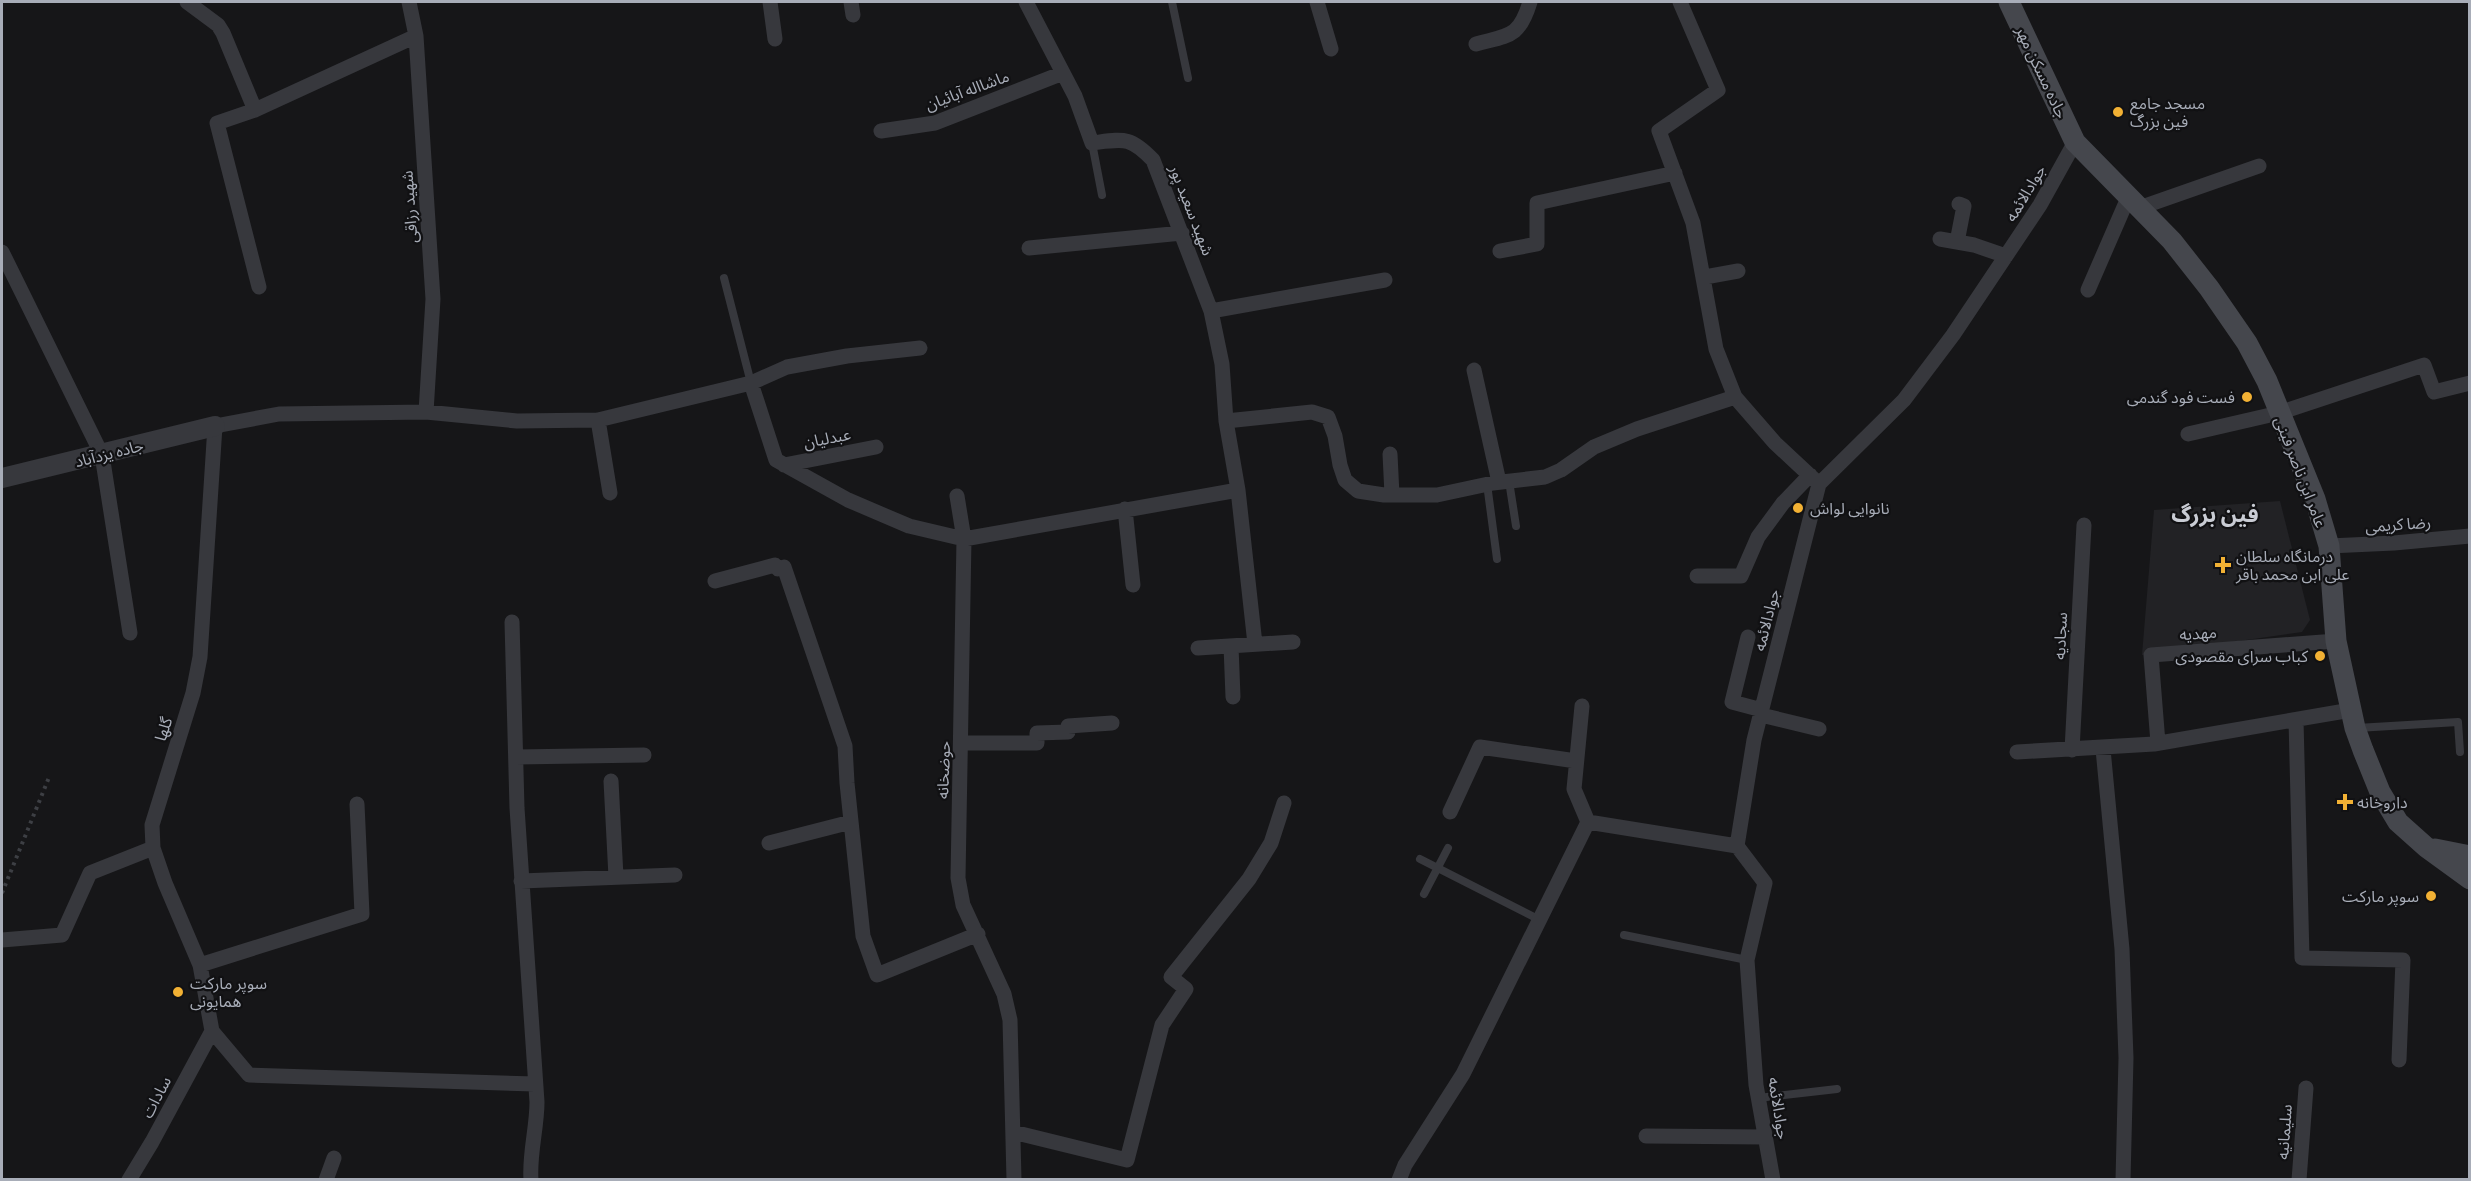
<svg xmlns="http://www.w3.org/2000/svg" width="2471" height="1181" viewBox="0 0 2471 1181" font-family="'PT Sans Narrow','Noto Sans Arabic',sans-serif">
  <rect width="100%" height="100%" fill="#161618"/>
  <!-- built -->
  <path fill="#222225" d="M2280,501L2310,620L2302,632L2142,655L2154,510Z"/>
  <g fill="none" stroke-linecap="round" stroke-linejoin="round">
    <!-- path -->
    <path stroke="#3d3f44" stroke-width="4" stroke-dasharray="3 4.5" stroke-linecap="butt" d="M2,893L50,775"/>
    <!-- service -->
    <path stroke="#37383d" stroke-width="8" d="M1172,2L1188,78
      M1092,143L1102,195
      M724,278L751,383
      M1509,481L1516,526
      M1487,484L1497,559
      M2357,728L2458,722L2460,752
      M1420,859L1540,920
      M1424,894L1448,848
      M1624,935L1747,960
      M1758,1098L1837,1089"/>
    <!-- minor -->
    <path stroke="#37383d" stroke-width="15" d="M187,2L218,25L223,33L255,110
      M409,2L416,36L433,299L426,412
      M770,2L775,39
      M851,2L853,15
      M1026,2L1075,96L1092,143C1124,139 1130,136 1153,160L1211,311L1222,364L1226,421
      M1317,2L1331,49
      M1680,2L1718,90L1659,131L1693,223L1716,349L1735,397
      M1476,44C1509,35 1519,38 1530,2
      M881,131L935,123L1063,73
      M2139,208L2259,166
      M1940,239L1974,245L2006,256
      M1957,242L1964,206L1959,204
      M1029,248L1182,233
      M1500,251L1537,244V203L1675,173
      M2,252L102,455L130,633
      M1705,277L1738,271
      M259,287L217,123L255,110L416,36
      M2088,290L2128,198
      M1211,311L1385,280
      M1474,370L1499,482
      M751,383L787,367L847,356L920,348
      M598,420L610,493
      M2188,434L2279,413L2424,365L2434,392L2470,383
      M1390,454L1392,495
      M784,465L876,447
      M1238,490L1255,644
      M957,496L964,539L958,878L963,905L1004,994L1010,1020L1014,1180
      M1125,509L1133,585
      M2329,546L2394,543L2470,536
      M1697,576H1741L1758,537L1783,503L1810,475
      M715,581L775,565L778,569L784,567L845,746L847,783L863,936L877,975L978,934
      M512,622L517,808L537,1102C537,1128 529,1154 531,1180
      M1748,637L1732,702L1762,710
      M1231,646L1233,697
      M1198,648L1293,642
      M1582,706L1574,789L1588,822
      M1761,715L1819,729
      M2296,720L2302,958L2403,960L2399,1060
      M961,743H1037V733L1068,732V726L1112,723
      M2158,743L2151,655L2336,641
      M2103,749L2122,949L2126,1058L2123,1180
      M2072,750L2084,525
      M2017,752L2154,744L2351,710
      M516,757L644,755
      M611,781L616,877
      M1450,812L1480,747L1576,761
      M769,843L851,822
      M521,881L675,875
      M2,940L62,935L90,873L153,848
      M200,965L362,914L357,804
      M535,1084L249,1075L212,1031L200,965L165,883L153,848L152,825L193,693L200,657L215,426L279,414L426,412L517,421L598,420L751,383L776,460L848,500L909,526L964,539L1238,490L1226,421L1312,412L1328,417L1335,436L1340,465L1345,480L1358,491L1384,495H1437L1493,483L1545,477L1561,470L1594,447L1637,429L1735,397L1775,443L1819,484
      M1013,1132L1127,1160L1162,1025L1186,989L1171,977L1249,879L1271,843L1284,803
      M1646,1136L1765,1137
      M129,1180L152,1142L212,1031
      M326,1180L334,1158
      M1399,1180L1405,1165L1463,1074L1588,822L1737,846
      M1773,1180L1756,1085L1747,960L1765,883L1737,846L1754,740L1819,484L1904,400L1953,335L2040,205L2075,142
      M2299,1180L2306,1088"/>
    <!-- tertiary -->
    <path stroke="#37383d" stroke-width="20" d="M2,478L215,426"/>
    <!-- secondary -->
    <path stroke="#45474d" stroke-width="21" d="M2009,2L2075,142L2172,241L2209,288L2247,343L2267,381L2315,499L2329,546L2336,641L2355,728L2363,750L2380,792L2398,822L2426,847L2470,879
      M2435,849L2470,856"/>
  </g>
  <!-- markers -->
  <g fill="#f2b134" stroke="#111113" stroke-width="2">
    <circle cx="2118" cy="112" r="6"/>
    <circle cx="2247" cy="397" r="6"/>
    <circle cx="1798" cy="508" r="6"/>
    <path d="M2220 556h6v6h6v6h-6v6h-6v-6h-6v-6h6z"/>
    <circle cx="2320" cy="656" r="6"/>
    <path d="M2342 793h6v6h6v6h-6v6h-6v-6h-6v-6h6z"/>
    <circle cx="2431" cy="896" r="6"/>
    <circle cx="178" cy="992" r="6"/>
  </g>
  <g text-anchor="middle" dominant-baseline="central" stroke-width="4.5" stroke-linejoin="round" paint-order="stroke">
    <!-- street labels -->
    <g font-size="16" fill="#a8adb8" stroke="#111113">
      <text transform="translate(2042 72) rotate(65)">جاده مسکن مهر</text>
      <text transform="translate(967 90) rotate(-20)">ماشااله آبائیان</text>
      <text transform="translate(2025 193) rotate(-59)">جوادالائمه</text>
      <text transform="translate(409 207) rotate(-94)">شهید رزاقی</text>
      <text transform="translate(1192 210) rotate(69)">شهید سعید پور</text>
      <text transform="translate(827 438) rotate(-11)">عبدلیان</text>
      <text transform="translate(109 453) rotate(-14)">جاده یزدآباد</text>
      <text transform="translate(2301 472) rotate(69)">عامر ابن ناصر فینی</text>
      <text transform="translate(2398 524) rotate(-4)">رضا کریمی</text>
      <text transform="translate(1766 620) rotate(-76)">جوادالائمه</text>
      <text transform="translate(2198 633) rotate(-4)">مهدیه</text>
      <text transform="translate(2060 636) rotate(-87)">سجادیه</text>
      <text transform="translate(163 729) rotate(-72)">گلها</text>
      <text transform="translate(943 770) rotate(-88)">حوضخانه</text>
      <text transform="translate(156 1097) rotate(-62)">سادات</text>
      <text transform="translate(1779 1108) rotate(81)">جوادالائمه</text>
      <text transform="translate(2284 1132) rotate(-86)">سلیمانیه</text>
    </g>
    <!-- poi labels -->
    <g font-size="16" fill="#a8adb8" stroke="#111113" text-anchor="start">
      <text x="2130" y="103">مسجد جامع<tspan x="2130" dy="18">فین بزرگ</tspan></text>
      <text x="2235" y="397" text-anchor="end">فست فود گندمی</text>
      <text x="1810" y="508">نانوایی لواش</text>
      <text x="2236" y="556">درمانگاه سلطان<tspan x="2236" dy="18">علی ابن محمد باقر</tspan></text>
      <text x="2308" y="656" text-anchor="end">کباب سرای مقصودی</text>
      <text x="2357" y="802">داروخانه</text>
      <text x="2419" y="896" text-anchor="end">سوپر مارکت</text>
      <text x="190" y="983">سوپر مارکت<tspan x="190" dy="18">همایونی</tspan></text>
    </g>
    <!-- district labels -->
    <g font-size="22" font-weight="bold" fill="#c9ccd4" stroke="#111113">
      <text x="2215" y="514">فین بزرگ</text>
    </g>
  </g>
  <!-- border -->
  <rect width="2471" height="1181" fill="none" stroke="#a8adb8" stroke-width="6"/>
</svg>
